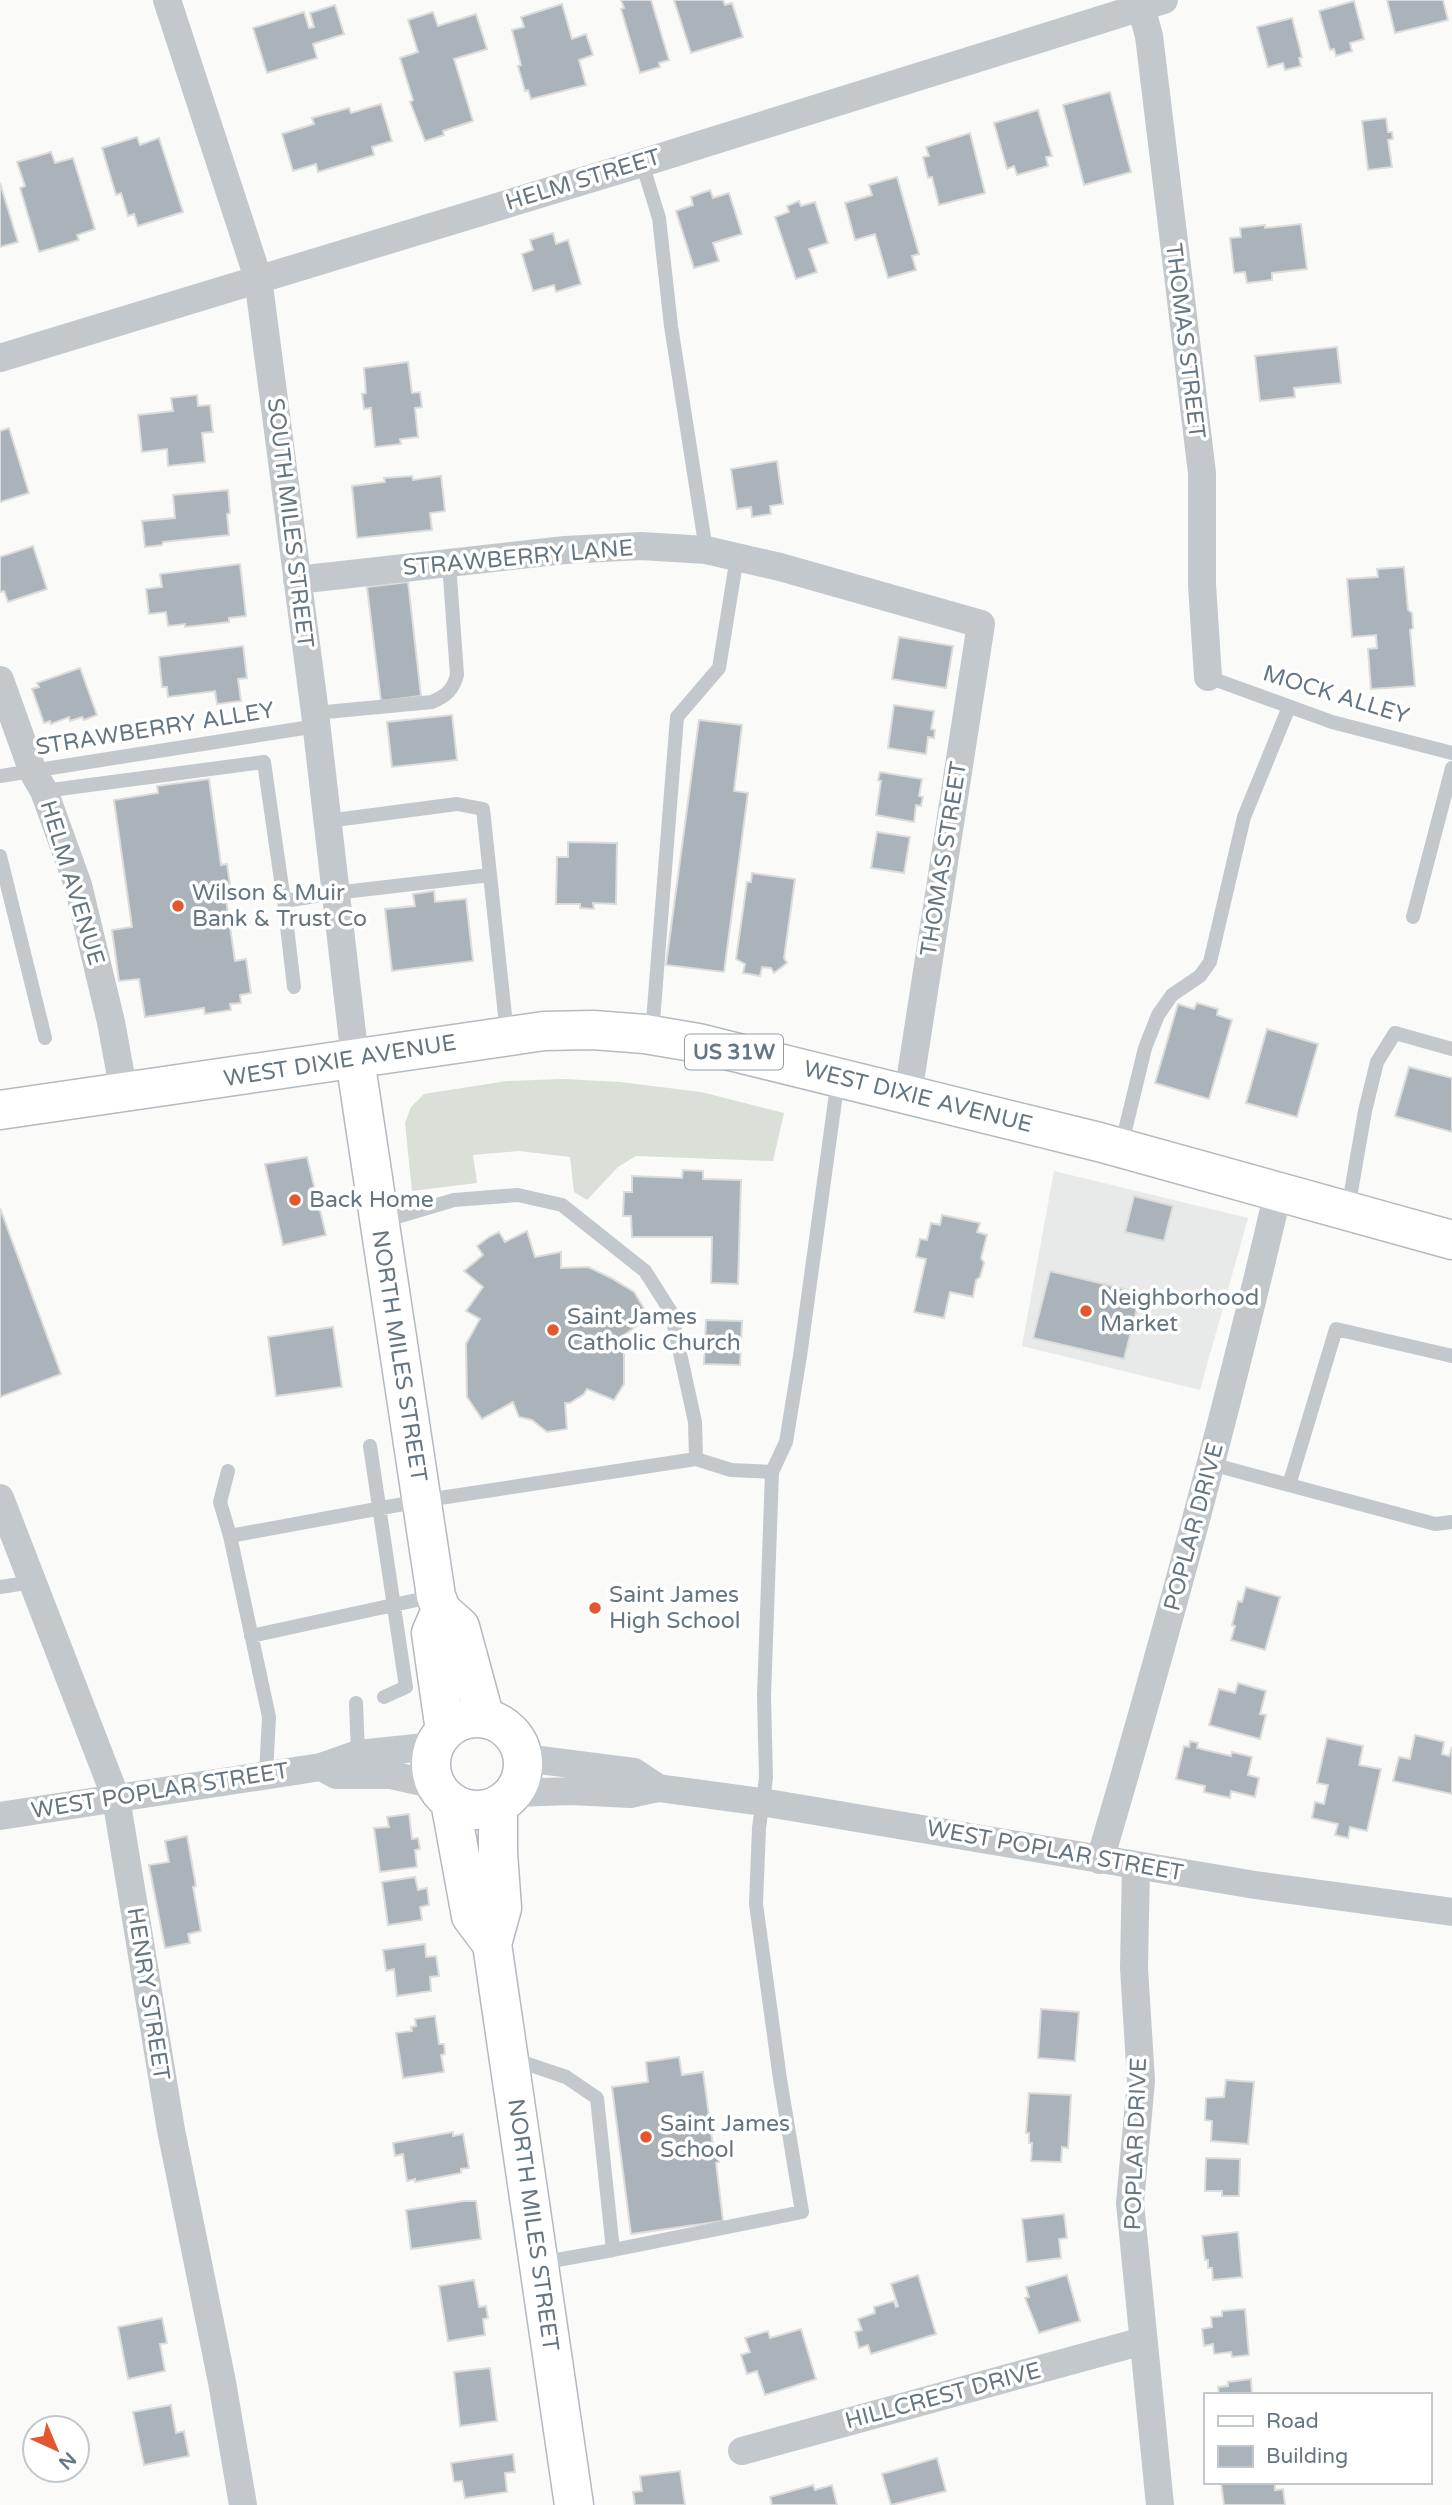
<svg xmlns="http://www.w3.org/2000/svg" width="1452" height="2505" viewBox="0 0 1452 2505" font-family="'Varela Round',sans-serif">
  <rect width="100%" height="100%" fill="#fafaf8"/>
  <!-- built -->
  <path fill="#e8e9e9" d="M1054,1171L1248,1218L1200,1390L1022,1346Z"/>
  <!-- grass -->
  <path fill="#dadfd7" d="M563,1079L620,1082L701,1092L784,1113L773,1161L636,1156L618,1167L587,1200L574,1192L570,1157L519,1151L473,1155L477,1183L412,1191L405,1123L411,1107L424,1094L507,1081Z"/>
  <!-- building -->
  <path fill="#aab3b9" stroke="#dcdcda" stroke-width="2" d="M621,0H651L669,60L659,63L660,67L640,73L621,9L624,8Z
    M674,0H723L725,5L732,3L743,37L691,53Z
    M1387,0H1443L1448,20L1395,33Z
    M1354,1L1364,39L1350,43L1352,51L1336,56L1334,49L1330,50L1319,11Z
    M562,4L572,39L586,34L593,55L579,60L586,85L531,99L528,90L525,91L518,66L521,65L512,30L524,27L521,17Z
    M335,5L344,34L313,44L317,58L267,73L253,28L304,12L309,28L314,27L310,13Z
    M433,12L438,26L476,14L487,49L454,59L473,121L443,131L444,135L425,141L410,102L413,100L400,58L418,52L408,20Z
    M1292,18L1302,57L1299,58L1301,66L1285,70L1283,63L1268,67L1257,27Z
    M1110,92L1131,172L1084,185L1063,105Z
    M381,104L392,141L372,147L374,155L318,172L316,164L293,171L282,134L314,124L312,118L349,108L351,113Z
    M1038,110L1052,156L1046,157L1048,166L1017,175L1014,166L1007,169L994,123Z
    M1386,118L1388,132H1392L1393,139L1388,140L1392,167L1368,170L1362,121Z
    M970,133L985,193L939,205L932,177L928,178L923,157L929,156L926,147Z
    M137,137L140,145L159,138L183,212L138,226L134,214L128,216L121,193L116,195L102,148Z
    M51,152L55,163L73,158L95,229L77,235L79,240L39,252L20,188L25,186L17,162Z
    M897,177L919,254L912,256L916,270L888,278L875,234L855,240L845,203L872,195L869,185Z
    M0,183L18,242L0,247Z
    M710,190L713,198L729,193L742,234L713,243L719,261L694,268L676,211L693,205L691,197Z
    M799,201L801,206L815,202L828,243L809,249L817,272L796,279L775,217L789,212L787,206Z
    M1301,224L1307,269L1272,273V280L1247,283L1245,272L1234,273L1230,238L1241,237L1240,228L1265,225V228Z
    M553,233L556,244L568,240L581,284L556,292L554,285L533,291L522,254L533,250L530,240Z
    M1337,347L1341,383L1294,388L1295,397L1260,401L1255,356Z
    M408,362L412,393L420,392L422,407L415,408L418,437L400,439L401,444L375,447L371,408L364,409L362,394L366,393L364,368Z
    M197,395L198,406L210,405L213,432L202,433L205,462L168,466L167,449L142,452L138,415L173,411L171,398Z
    M9,428L29,493L0,502V431Z
    M777,461L783,504L770,506L771,514L752,517L751,507L737,509L731,469Z
    M412,476L413,480L441,476L445,511L430,513L432,530L357,538L352,486L385,482L384,478Z
    M228,490L230,513L227,514L229,535L163,542L162,545L145,547L142,521L175,518L173,495Z
    M33,546L47,589L8,602L4,591L0,592V557Z
    M240,564L246,616L229,618V622L185,627V624L168,626L166,612L149,614L146,589L162,587L160,574Z
    M1404,567L1408,610L1412,613L1413,628L1410,630L1415,686L1371,689L1368,649L1377,648L1376,635L1352,637L1347,579L1378,577L1377,569Z
    M408,582L421,696L381,701L367,587Z
    M899,637L953,646L946,688L892,679Z
    M243,646L247,678L238,679L241,701L217,704L215,691L168,697L167,687H162L159,657Z
    M80,668L97,715L84,720L82,717L70,721L69,717L51,724L50,721L44,723L32,689L39,687L37,683Z
    M894,705L934,711L931,729L935,730L934,738L928,737L926,754L888,748Z
    M452,715L457,760L392,767L387,722Z
    M699,720L742,725L734,791L748,793L724,972L666,965Z
    M880,772L922,779L919,796L923,797L921,806L916,805L914,822L876,815L881,781L878,780Z
    M209,779L221,865L227,864L230,885L224,886L235,961L246,959L251,993L240,995L241,1003L230,1004L231,1010L205,1014L204,1008L145,1017L139,979L119,981L112,930L132,927L114,800L158,793L157,786Z
    M877,832L910,837L904,873L871,868Z
    M568,842L617,843L616,904L593,903L594,909L580,908V904H556L557,857H568Z
    M752,873L795,879L784,958L787,963L774,973L771,968L762,967L760,976L743,973L745,964L736,959L747,882H751Z
    M434,891L435,902L466,899L473,961L392,971L385,909L415,906L413,894Z
    M1197,1003L1218,1009L1217,1015L1232,1020L1209,1099L1155,1083L1178,1004L1194,1009Z
    M1267,1029L1318,1044L1297,1117L1246,1103Z
    M1409,1067L1452,1078V1132L1395,1116Z
    M307,1157L326,1235L283,1245L265,1164Z
    M683,1170L703,1171V1179L741,1180L738,1284L711,1283L712,1237H632L631,1216H623L624,1192H632V1176L682,1178Z
    M1134,1196L1173,1206L1164,1241L1125,1232Z
    M0,1208L61,1374L0,1397Z
    M942,1215L980,1223L977,1232L987,1235L981,1258L984,1263L980,1277L976,1280L973,1297L950,1292L944,1318L914,1312L926,1259L916,1257L920,1239L927,1240L931,1223L940,1225Z
    M527,1231L535,1257L561,1252V1268L588,1267L611,1278L634,1292L649,1317L616,1341L624,1351V1384L614,1400L587,1389L584,1394L570,1403H565L567,1429L547,1432L532,1420L519,1417L513,1402L482,1419L467,1397L466,1344L480,1319L466,1311L483,1287L464,1271L483,1255L477,1246L489,1237L499,1232L505,1242Z
    M1050,1271L1141,1293L1124,1359L1033,1338Z
    M706,1320L742,1321L740,1365L704,1364Z
    M333,1327L342,1387L276,1396L268,1337Z
    M1246,1587L1280,1597L1265,1650L1231,1640L1235,1626L1232,1625L1238,1601L1242,1602Z
    M1238,1683L1266,1691L1260,1714L1266,1715L1260,1739L1209,1725L1219,1689L1235,1693Z
    M1415,1735L1444,1742L1442,1754L1449,1756L1452,1747V1794L1393,1781L1399,1757L1410,1759Z
    M1327,1738L1363,1746L1359,1765L1381,1769L1367,1831L1350,1827L1348,1838L1335,1835L1338,1824L1312,1818L1315,1802L1324,1804L1328,1785L1317,1783Z
    M1190,1741L1198,1743L1197,1748L1231,1756L1232,1752L1252,1757L1248,1775L1259,1778L1255,1797L1231,1791L1230,1798L1204,1792L1205,1786L1176,1779L1184,1746L1189,1747Z
    M409,1814L412,1839L418,1838L420,1849L415,1850L417,1867L380,1872L374,1828L389,1827L387,1817Z
    M187,1836L196,1886L193,1887L201,1931L188,1934L190,1943L165,1948L149,1865L169,1862L165,1841Z
    M415,1877L418,1890L427,1888L429,1905L420,1907L422,1920L388,1925L382,1882Z
    M425,1944L426,1957L436,1956L439,1976L430,1977L431,1991L397,1996L394,1969L386,1971L383,1950Z
    M1041,2009L1079,2012L1075,2061L1038,2058Z
    M435,2016L439,2044H444L445,2054L441,2055L444,2072L403,2078L396,2033L412,2031L411,2027L416,2026L415,2019Z
    M679,2057L682,2075L703,2072L713,2146H717L719,2162L716,2163L723,2221L631,2234L612,2087L648,2082L646,2062Z
    M1226,2080L1254,2082L1248,2144L1211,2141L1212,2121L1205,2120L1206,2098L1224,2097Z
    M1029,2093L1071,2095L1068,2148L1062,2147L1061,2162L1031,2161L1032,2143H1029V2133H1026Z
    M453,2132V2136L463,2134L469,2168L461,2169V2173L415,2182V2179L407,2181L403,2154L395,2156L393,2143Z
    M1206,2158L1240,2159L1239,2196H1222V2191H1205Z
    M464,2201H476L481,2239L411,2249L406,2210Z
    M1064,2214L1067,2238L1059,2239L1061,2258L1027,2262L1022,2219Z
    M1238,2232L1242,2277L1213,2280L1212,2268H1208V2260H1205L1202,2236Z
    M918,2275L936,2334L871,2354L868,2345L859,2348L855,2332L862,2330L858,2319L875,2313L874,2307L894,2301L896,2307L898,2306L891,2284Z
    M1067,2275L1080,2321L1039,2333L1025,2298L1029,2297L1026,2287Z
    M474,2280L479,2307L486,2306L488,2318L483,2319L485,2335L448,2341L439,2286Z
    M1245,2309L1249,2355L1232,2357L1231,2352L1214,2354L1213,2344L1204,2346L1202,2329L1212,2327L1211,2317L1222,2316V2311Z
    M162,2318L167,2343L160,2344L165,2371L128,2379L118,2327Z
    M801,2329L816,2379L765,2395L757,2371L747,2374L741,2355L750,2352L745,2338L768,2331L770,2338Z
    M490,2368L497,2421L460,2426L454,2372Z
    M1251,2379L1252,2395H1219L1218,2387L1228,2386V2382Z
    M171,2405L176,2433L184,2431L189,2456L144,2465L133,2412Z
    M513,2454L515,2472L505,2473L507,2492L465,2498L462,2481L454,2482L451,2463Z
    M937,2458L946,2491L891,2505L882,2474Z
    M680,2471L685,2505H635L633,2492L642,2491L640,2476Z
    M1221,2482H1275V2490L1283,2489L1285,2505H1224Z
    M813,2485L815,2490L832,2485L837,2505H772L770,2497Z"/>
  <g fill="none" stroke-linecap="round" stroke-linejoin="round">
    <defs>
      <path id="secondary" d="M355,1059L436,1596L441,1610L460,1627L485,1719
        M441,1610L431,1633L445,1731
        M431 1764a46 46 0 1 1 92 0a46 46 0 1 1-92 0Z
        M450,1801L471,1916L492,1944
        M498,1806V1853L502,1908L492,1944L574,2505"/>
      <path id="primary" d="M0,1110L544,1031L593,1030L645,1034L698,1043L1099,1142L1452,1240"/>
    </defs>
    <!-- secondary casing -->
    <use href="#secondary" stroke="#b3babf" stroke-width="41"/>
    <!-- primary casing -->
    <use href="#primary" stroke="#b5babe" stroke-width="41"/>
    <!-- lane -->
    <path stroke="#c3c8cc" stroke-width="14" d="M642,163L659,218L671,326L706,550
      M1208,677L1332,722L1452,753
      M315,713L432,702C446,696 453,690 457,675L449,563
      M0,776L317,726
      M44,791L264,762L284,901L335,893L490,875
      M327,821L457,804L483,809L507,1034
      M0,856L45,1038
      M284,901L294,987
      M1413,917L1452,768
      M652,1034L677,717L719,668L737,557
      M1121,1147L1145,1048L1158,1015L1172,995L1200,976L1210,962L1244,817L1289,707
      M1348,1209L1365,1111L1377,1062L1395,1033L1452,1049
      M380,1222L454,1200L518,1195L562,1205L645,1271L671,1312L695,1422L696,1459L731,1470L772,1472
      M370,1446L406,1687L384,1697
      M1211,1464L1289,1485L1336,1329L1452,1356
      M228,1471L220,1502L230,1536L269,1717L266,1774
      M1289,1485L1435,1524L1452,1522
      M230,1536L420,1501L696,1459
      M0,1587L32,1582
      M251,1636L435,1596
      M356,1703L358,1754
      M513,2059L566,2077L597,2098L613,2250L802,2212L780,2079L756,1904L759,1828L766,1778L764,1696L772,1472L786,1442L800,1356L838,1079
      M540,2263L613,2250"/>
    <!-- street -->
    <path stroke="#c3c8cc" stroke-width="28" d="M167,0L258,278L315,713L355,1059
      M1141,7L1149,36L1202,473V585L1208,677
      M0,358L642,163L1164,0
      M297,580L565,550L641,546L706,550L780,567L981,624L908,1094
      M0,680L33,772L44,791L78,885L111,1022L124,1093
      M0,1498L116,1798L171,2130L222,2382L243,2505
      M524,1758L634,1772L658,1788
      M321,1767L336,1775H391L436,1785
      M514,1793L572,1791L630,1794L658,1788L762,1802L1255,1885L1452,1912
      M0,1816L321,1767L358,1754L435,1746
      M1100,1860C1165,1639 1226,1417 1278,1192
      M1136,1865L1134,1968L1141,2081L1130,2203L1160,2505
      M742,2451L1143,2341"/>
    <!-- secondary -->
    <use href="#secondary" stroke="#fff" stroke-width="38"/>
    <!-- primary -->
    <use href="#primary" stroke="#fff" stroke-width="38"/>
  </g>
  <!-- markers -->
  <g fill="#e4572e" stroke="#fff" stroke-width="2.5">
    <circle cx="178" cy="906" r="7"/>
    <circle cx="295" cy="1200" r="7"/>
    <circle cx="1086" cy="1311" r="7"/>
    <circle cx="553" cy="1330" r="7"/>
    <circle cx="595" cy="1608" r="7"/>
    <circle cx="646" cy="2137" r="7"/>
  </g>
  <g text-anchor="middle" dominant-baseline="central" stroke-width="7" stroke-linejoin="round" paint-order="stroke">
    <!-- shield labels -->
    <rect fill="#fff" stroke="#939fa8" stroke-width="2" x="685" y="1034.5" width="98" height="35" rx="5"/>
    <g font-size="21" font-weight="bold" fill="#657683">
      <text x="734" y="1052">US 31W</text>
    </g>
    <!-- street labels -->
    <g font-size="23" fill="#657683" stroke="#fff">
      <text transform="translate(583 180) rotate(-17)">HELM STREET</text>
      <text transform="translate(1185 341) rotate(83)">THOMAS STREET</text>
      <text transform="translate(290 523) rotate(83)">SOUTH MILES STREET</text>
      <text transform="translate(518 558) rotate(-5)">STRAWBERRY LANE</text>
      <text transform="translate(1336 695) rotate(17)">MOCK ALLEY</text>
      <text transform="translate(155 729) rotate(-9)">STRAWBERRY ALLEY</text>
      <text transform="translate(944 859) rotate(-81)">THOMAS STREET</text>
      <text transform="translate(72 883) rotate(73)">HELM AVENUE</text>
      <text transform="translate(340 1061) rotate(-9)">WEST DIXIE AVENUE</text>
      <text transform="translate(918 1097) rotate(14)">WEST DIXIE AVENUE</text>
      <text transform="translate(399 1356) rotate(81)">NORTH MILES STREET</text>
      <text transform="translate(1194 1527) rotate(-75)">POPLAR DRIVE</text>
      <text transform="translate(160 1791) rotate(-9)">WEST POPLAR STREET</text>
      <text transform="translate(1055 1851) rotate(10)">WEST POPLAR STREET</text>
      <text transform="translate(148 1994) rotate(81)">HENRY STREET</text>
      <text transform="translate(1136 2144) rotate(-88)">POPLAR DRIVE</text>
      <text transform="translate(533 2225) rotate(82)">NORTH MILES STREET</text>
      <text transform="translate(943 2396) rotate(-15)">HILLCREST DRIVE</text>
    </g>
    <!-- poi labels -->
    <g font-size="23" fill="#657683" stroke="#fff" text-anchor="start">
      <text x="192" y="893">Wilson &amp; Muir<tspan x="192" dy="26">Bank &amp; Trust Co</tspan></text>
      <text x="309" y="1200">Back Home</text>
      <text x="1100" y="1298">Neighborhood<tspan x="1100" dy="26">Market</tspan></text>
      <text x="567" y="1317">Saint James<tspan x="567" dy="26">Catholic Church</tspan></text>
      <text x="609" y="1595">Saint James<tspan x="609" dy="26">High School</tspan></text>
      <text x="660" y="2124">Saint James<tspan x="660" dy="26">School</tspan></text>
    </g>
  </g>
  <!-- legend -->
  <rect x="1204" y="2393" width="228" height="91" fill="#ffffff" stroke="#c1c8cd" stroke-width="2"/>
  <rect x="1218" y="2416" width="35" height="10" fill="#ffffff" stroke="#c1c8cd" stroke-width="2"/>
  <text x="1266" y="2428" font-size="21" fill="#657683">Road</text>
  <rect x="1218" y="2446" width="35" height="21" fill="#aab3b9" stroke="#c1c8cd" stroke-width="2"/>
  <text x="1266" y="2463" font-size="21" fill="#657683">Building</text>
  <!-- north arrow -->
  <g transform="translate(56 2449) rotate(136)"><circle r="33" fill="#ffffff" stroke="#c1c8cd" stroke-width="2"/>
  <path d="M0-5L12 26L0 18L-12 26Z" fill="#e4572e"/>
  <text y="-10" font-size="19" font-weight="bold" text-anchor="middle" fill="#657683">N</text>
  </g>
</svg>
